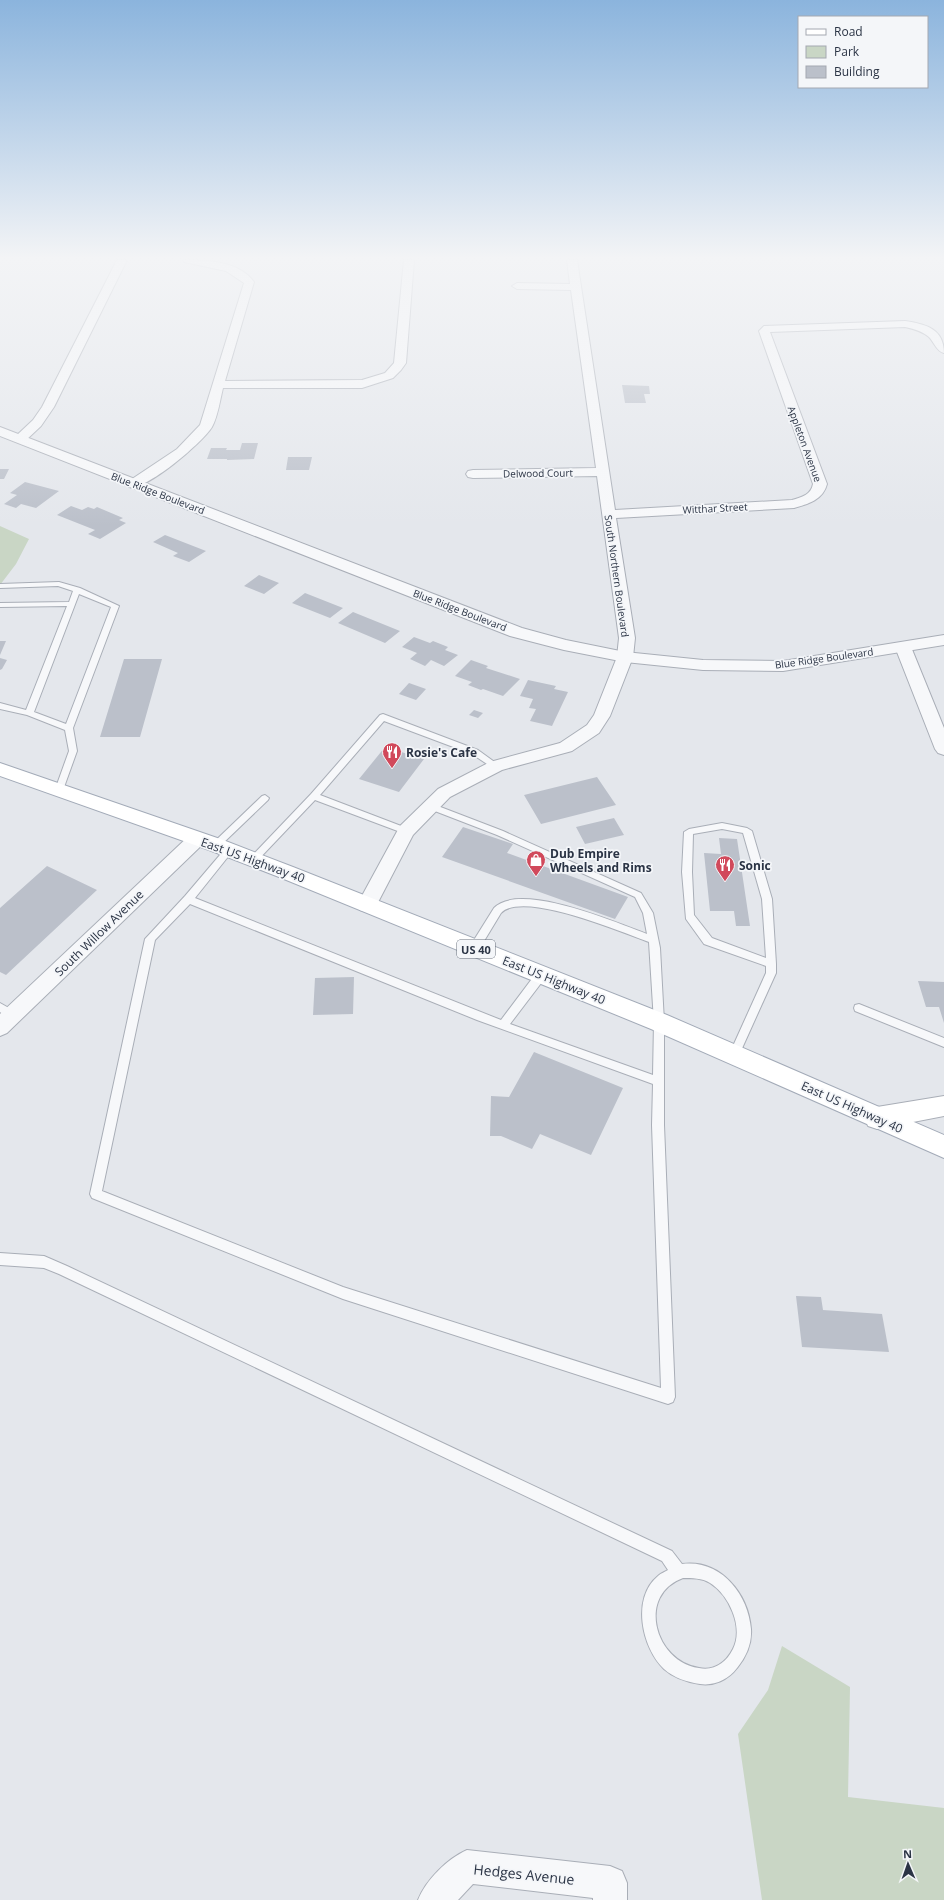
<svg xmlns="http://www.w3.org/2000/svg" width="944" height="1900" viewBox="0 0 944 1900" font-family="'Open Sans',sans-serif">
  <rect width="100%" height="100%" fill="#e4e7ec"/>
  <!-- green -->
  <path fill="#c9d6c5" d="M0,526L29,539L16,564L0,585Z
    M782,1646L850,1687L848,1797L944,1808V1900H762L738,1734L768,1690Z"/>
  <!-- building -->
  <path fill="#bbc0ca" d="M622,385L649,386L650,394H644L646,403H625Z
    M242,443H258L254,459L227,460V459H207L211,448H227L226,450H240Z
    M288,457H312L309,470H286Z
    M0,469H9L4,479H0Z
    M25,482L59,491L36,508L21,504L16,508L4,504L17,495L10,493Z
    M71,506L82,510L88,507L94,509L97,507L123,518L119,520L126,523L100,539L88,534L95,530L57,515Z
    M165,535L206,551L189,562L173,556L178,553L153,542Z
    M259,575L279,583L264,594L244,586Z
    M305,593L343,608L330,618L292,603Z
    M353,612L400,631L385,643L338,623Z
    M414,637L430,643L433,641L448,647L445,650L458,655L444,666L431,660L425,666L410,659L417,653L402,647Z
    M0,641H6L0,655Z
    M0,658L7,660L2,669L0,670Z
    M124,659H162L140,737H100Z
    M471,660L488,666L486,668L520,679L503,696L483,689L481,690L468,685L472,682L455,676Z
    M528,680L556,686L554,689L568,692L552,726L530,721L536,709L529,708L533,699L520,696Z
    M409,683L426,689L416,700L399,694Z
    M474,710L483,713L478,718L469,715Z
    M385,747L424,759L399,792L359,779Z
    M597,777L616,805L541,824L524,795Z
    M614,818L624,835L585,844L576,827Z
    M463,827L513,844L507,853L628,897L615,919L442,857Z
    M719,838L737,839L750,926H736L734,911H710L704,853L721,854Z
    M47,866L97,890L6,975L0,972V908Z
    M354,977L353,1014L313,1015L315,978Z
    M918,981L944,982V1023L939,1007H926Z
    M534,1052L623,1088L591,1155L540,1134L532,1149L501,1136H490L491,1096L509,1097Z
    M796,1296L821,1297L823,1310L882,1314L889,1352L802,1347Z"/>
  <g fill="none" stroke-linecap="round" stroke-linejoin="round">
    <defs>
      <path id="service" d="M59,582L80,588L119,606L73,728L77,751L63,790L59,793L55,790L69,751L65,730L27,715L0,709V703L26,710L67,606L0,607V603L69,602L73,591L58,586L0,588V584ZM79,594L111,607L66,724L34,712Z
        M383,714L478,750L500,766L496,769L493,768L472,754L384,721L320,795L409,829L411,831L409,833H403L315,800L256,862H250L248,860L250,858L311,794L380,715Z
        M265,795L269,798L268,800L219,847H213L211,845L213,843L262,796Z
        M430,803L503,831L641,893L653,913L660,948L664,1022V1125L675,1397L673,1402L668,1404L343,1299L92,1198L90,1194L145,939L185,896L225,849L228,848L233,851L231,853L195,898L501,1020L537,972H545L546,975L545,978L510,1024L653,1075L654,1022L649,942C621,932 523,890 501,913L478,951H470L469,948L494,908C520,881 617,923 647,934L643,913L635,897L497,835L427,808L426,806ZM190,904L477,1020L653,1084L652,1125L661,1388L343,1287L102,1191L155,940Z
        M722,823L747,828L752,831L772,899L776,964V973L739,1055L738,1058L734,1059L730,1058L729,1055L766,973V966L704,944L686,919L682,872L684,832L689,829ZM722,829L743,833L762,899L766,958L712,938L694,915L692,872L693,834Z
        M0,1003L16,1012L17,1015L16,1018H8L0,1012Z
        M859,1004L944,1038V1047L855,1011L854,1008L855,1005Z
        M0,1253L44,1256L67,1266L672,1551L682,1564C720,1559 748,1593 751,1629C752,1644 746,1657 737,1668C728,1680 714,1686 700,1684C687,1682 674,1678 664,1669C642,1648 631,1598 658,1576C661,1573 665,1572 668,1570L662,1561L59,1274L44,1268L0,1265ZM683,1578C692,1578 702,1578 710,1583C729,1595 744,1627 733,1649C726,1663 714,1671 699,1668C655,1662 636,1595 683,1578Z"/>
      <path id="minor" d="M117,260H127L54,407L41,426L24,442H16L14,439L16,436L33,420L42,407Z
        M183,260C207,260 239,261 254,282L225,381L362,380L385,373L394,363L404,260H414L406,363L401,370L393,378L362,388H223C220,400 218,416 212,427C203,442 146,491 129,487L127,484L129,481L177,449L200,425L244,283L226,271L184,262Z
        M567,260H577L615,510L792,500C802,497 811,495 813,484L759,331L764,326L905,321C926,324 944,329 944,353C937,352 934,342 929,337C922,331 914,329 905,327L770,332L827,484C823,500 808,504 794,508L616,518L635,638L633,657L610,716L599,733L572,751L502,770L450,797L413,835L374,910L367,912L360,910L357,905L400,826L438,789L490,762L560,743L587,725L594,715L617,657L619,638L597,476L473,478L468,477L466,474L468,471L473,470L596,468L571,290L517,289L512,286L517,283L570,284Z
        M903,642L909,644L911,647L944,728V755L938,753L935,749L895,647L897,644Z
        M197,833L203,834L206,839L203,844L7,1033L0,1036V1014L191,834Z
        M467,1850L610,1866L622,1871L627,1883V1900H593V1898L473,1884L458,1900H418C426,1880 447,1859 467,1850Z"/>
      <path id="tertiary" d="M0,427L522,628L566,640L625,652L703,660L783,661L944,635V645L783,671L703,670L625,662L564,650L510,636L0,436Z"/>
      <path id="secondary" d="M944,1096V1116L877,1129L868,1126L865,1118L868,1110L877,1107Z"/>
      <path id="primary" d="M0,763L223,840L293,867L667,1015L944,1135V1158L651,1029L279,877L209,850L0,776Z"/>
    </defs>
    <!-- service casing -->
    <use href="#service" stroke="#a9aeb7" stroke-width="2"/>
    <!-- minor casing -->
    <use href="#minor" stroke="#a9aeb7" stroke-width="2"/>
    <!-- tertiary casing -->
    <use href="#tertiary" stroke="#a9aeb7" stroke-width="2"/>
    <!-- secondary casing -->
    <use href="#secondary" stroke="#a9aeb7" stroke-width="2"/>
    <!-- primary casing -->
    <use href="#primary" stroke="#a3abb8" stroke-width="2"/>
    <!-- service -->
    <use href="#service" fill="#f7f8fa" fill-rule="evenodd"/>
    <!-- minor -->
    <use href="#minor" fill="#f7f8fa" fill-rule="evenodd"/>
    <!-- tertiary -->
    <use href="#tertiary" fill="#f7f8fa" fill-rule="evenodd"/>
    <!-- secondary -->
    <use href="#secondary" fill="#fff" fill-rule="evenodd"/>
    <!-- primary -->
    <use href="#primary" fill="#fff" fill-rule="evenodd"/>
  </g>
  <!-- sky -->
  <linearGradient id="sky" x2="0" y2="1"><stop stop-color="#8bb4dd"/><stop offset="0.49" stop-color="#f3f4f6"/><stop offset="1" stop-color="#f3f4f6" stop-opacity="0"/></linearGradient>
  <rect width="944" height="526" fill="url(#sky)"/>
  <!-- icons -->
  <defs>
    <symbol id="restaurant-pin" viewBox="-11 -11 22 30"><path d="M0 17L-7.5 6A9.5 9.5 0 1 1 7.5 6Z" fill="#d1495b" stroke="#f4f6f9"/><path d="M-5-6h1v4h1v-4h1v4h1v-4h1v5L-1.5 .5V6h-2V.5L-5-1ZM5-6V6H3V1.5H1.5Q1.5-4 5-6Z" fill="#fff"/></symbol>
    <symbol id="shop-pin" viewBox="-11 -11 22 30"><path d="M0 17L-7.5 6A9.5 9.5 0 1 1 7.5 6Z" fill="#d1495b" stroke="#f4f6f9"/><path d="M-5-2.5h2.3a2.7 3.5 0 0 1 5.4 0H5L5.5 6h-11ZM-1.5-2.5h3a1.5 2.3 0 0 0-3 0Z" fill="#fff"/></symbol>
  </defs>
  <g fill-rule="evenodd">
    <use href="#restaurant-pin" x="381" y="741" width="22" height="30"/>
    <use href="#shop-pin" x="525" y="849" width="22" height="30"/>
    <use href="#restaurant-pin" x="714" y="854" width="22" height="30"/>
  </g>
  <g text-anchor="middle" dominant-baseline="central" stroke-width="3.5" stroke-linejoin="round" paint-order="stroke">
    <!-- far-street labels -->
    <g font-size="10" fill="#2b3445" stroke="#f4f6f9">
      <text transform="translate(805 444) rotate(70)">Appleton Avenue</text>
      <text transform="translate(538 473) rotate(-1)">Delwood Court</text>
      <text transform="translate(158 493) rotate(21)">Blue Ridge Boulevard</text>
      <text transform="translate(715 508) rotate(-3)">Witthar Street</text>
      <text transform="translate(617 576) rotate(82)">South Northern Boulevard</text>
      <text transform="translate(460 610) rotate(21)">Blue Ridge Boulevard</text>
      <text transform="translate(824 658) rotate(-8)">Blue Ridge Boulevard</text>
    </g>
    <!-- shield labels -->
    <rect fill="#f4f6f9" stroke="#676e7b" stroke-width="1" x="457" y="940" width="38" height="18" rx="3"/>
    <g font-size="11" font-weight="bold" fill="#2b3445">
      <text x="476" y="949">US 40</text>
    </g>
    <!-- poi labels -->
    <g font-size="12" font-weight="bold" fill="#2b3445" stroke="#f4f6f9" text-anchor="start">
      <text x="406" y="752">Rosie's Cafe</text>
      <text x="550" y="853">Dub Empire<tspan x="550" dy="14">Wheels and Rims</tspan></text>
      <text x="739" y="865">Sonic</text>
    </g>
    <!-- street labels -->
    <g font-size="12" fill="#2b3445" stroke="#f4f6f9">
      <text transform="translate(253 860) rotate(20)">East US Highway 40</text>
      <text transform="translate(99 933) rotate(-44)">South Willow Avenue</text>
      <text transform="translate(554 980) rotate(22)">East US Highway 40</text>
      <text transform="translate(852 1107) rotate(24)">East US Highway 40</text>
    </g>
    <!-- near-street labels -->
    <g font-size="14" fill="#2b3445" stroke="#f4f6f9">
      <text transform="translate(524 1874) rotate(6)">Hedges Avenue</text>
    </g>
  </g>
  <!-- legend -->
  <rect x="798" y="16" width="130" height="72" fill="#f4f6f9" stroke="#a4a8b1"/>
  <rect x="806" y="29" width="20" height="6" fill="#ffffff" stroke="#a4a8b1"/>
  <text x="834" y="36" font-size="12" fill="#2b3445">Road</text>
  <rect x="806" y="46" width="20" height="12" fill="#c9d6c5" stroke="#a4a8b1"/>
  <text x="834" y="56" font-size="12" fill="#2b3445">Park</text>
  <rect x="806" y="66" width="20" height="12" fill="#bbc0ca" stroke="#a4a8b1"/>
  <text x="834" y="76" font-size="12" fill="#2b3445">Building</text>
  <!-- north arrow -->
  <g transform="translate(908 1864) rotate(358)" stroke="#f4f6f9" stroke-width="3" paint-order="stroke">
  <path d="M0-3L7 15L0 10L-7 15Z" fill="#2b3445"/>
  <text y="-6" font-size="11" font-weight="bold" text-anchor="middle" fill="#2b3445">N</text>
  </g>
</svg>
